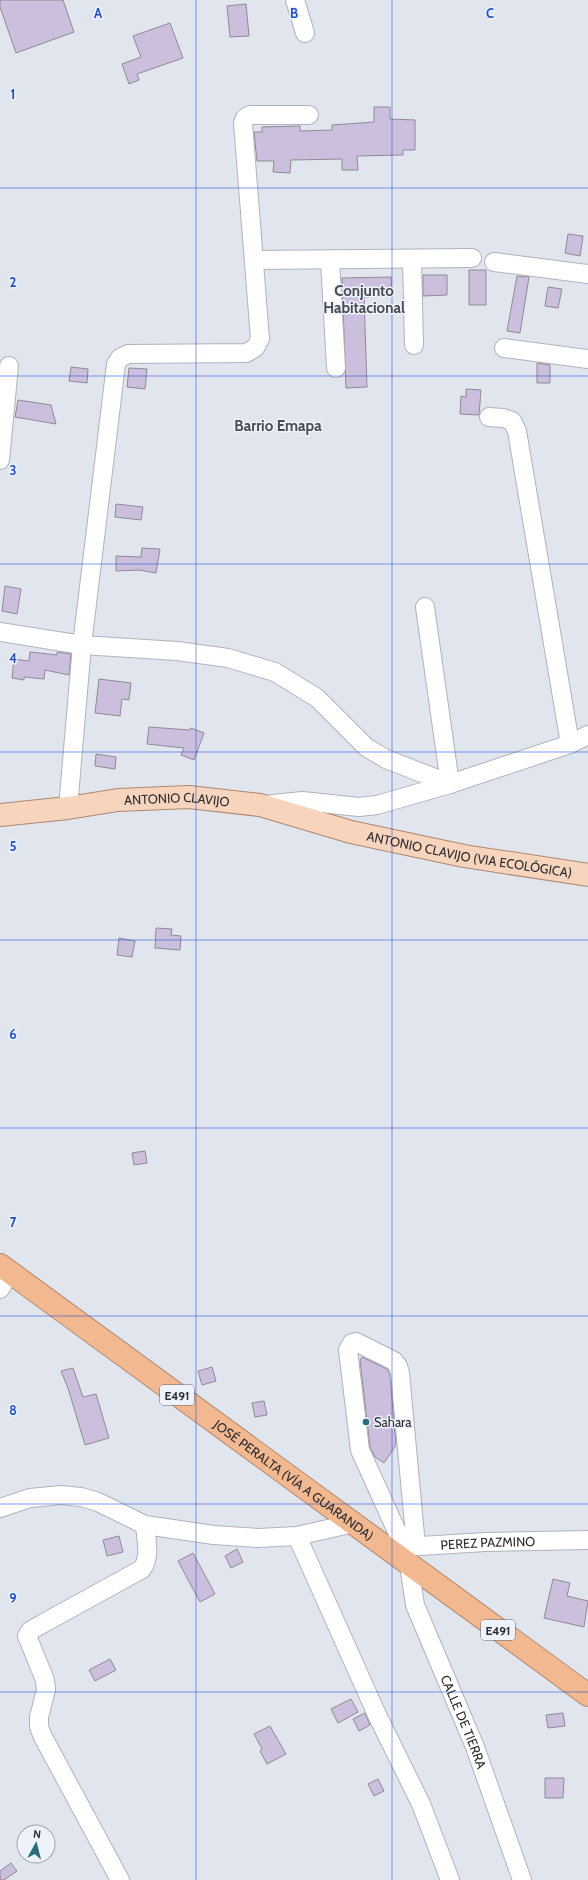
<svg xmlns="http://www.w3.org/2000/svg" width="588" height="1880" viewBox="0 0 588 1880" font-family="Cabin,sans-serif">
  <rect width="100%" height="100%" fill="#e1e5ee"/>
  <!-- building -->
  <path fill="#cbbfdd" stroke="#8e8b94" d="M0,0H63L74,32L16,53L0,7Z
    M246,4L249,36L230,37L227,6Z
    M170,23L183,58L137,74L139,80L129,84L122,64L141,57L133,36Z
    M374,107H390V119L415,120V150H403V155L357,156L358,170H342V159L291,160L290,173L273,172L274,161H257L254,132H262V127L300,126V131L332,130V125L374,122Z
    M568,234L583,236L580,256L565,253Z
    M469,270H486V305H469Z
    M423,275H447V295L423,296Z
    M517,276L529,277L520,333L507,331Z
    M391,277L392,296L364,297L367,387L346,388L342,278Z
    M548,287L562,289L558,308L545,306Z
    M537,363L550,365V383H537Z
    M71,367L88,369L87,383L69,381Z
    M129,368L147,369L145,389L127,387Z
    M466,389L481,390L479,415L460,414L461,396L466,397Z
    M18,400L51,405L56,424L15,417Z
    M116,504L143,507L141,520L115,517Z
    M142,548L160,549L156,573L139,570L116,571V556L141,557Z
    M5,586L21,589L17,614L2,611Z
    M30,652L57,655V652L71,654L69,675L45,670L44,679L24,677V680L12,678L14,659L29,661Z
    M99,679L131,683L129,700L122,699L120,716L95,713Z
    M149,727L190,730L191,728L204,733L194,760L181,755L184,748L147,744Z
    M96,754L116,757L115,769L95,766Z
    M156,928L172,929L171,935L181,936L180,950L155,948Z
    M119,938L135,941L132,957L117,955Z
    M145,1151L147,1163L134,1165L132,1153Z
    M362,1357L387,1369L390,1375L396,1445L384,1463L375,1457L370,1447L360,1360Z
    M212,1367L216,1381L202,1385L198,1371Z
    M73,1368L83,1397L96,1394L109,1438L85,1445L68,1388L61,1371Z
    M264,1401L267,1415L255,1417L252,1403Z
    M119,1536L123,1552L107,1556L103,1540Z
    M237,1549L243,1562L231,1568L225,1556Z
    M193,1553L215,1594L200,1602L178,1561Z
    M553,1579L570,1583L567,1596L588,1601L584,1627L544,1618Z
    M110,1659L116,1670L95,1681L89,1670Z
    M351,1699L358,1712L338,1723L331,1709Z
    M365,1713L370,1725L359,1731L353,1719Z
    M563,1713L565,1726L548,1728L546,1715Z
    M270,1726L286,1754L267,1764L260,1751L262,1749L254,1734Z
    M545,1778H564L563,1798H545Z
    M378,1779L384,1791L374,1796L368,1784Z
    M11,1863L17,1871L4,1880H0V1871Z"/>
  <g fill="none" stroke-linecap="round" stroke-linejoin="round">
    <defs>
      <g id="minor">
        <path d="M295,0L305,33"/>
        <path d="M254,260L472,258"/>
        <path d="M330,260L336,368"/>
        <path d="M412,260L414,345"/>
        <path d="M494,262L588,274"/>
        <path d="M504,348L588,359"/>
        <path d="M489,417L503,418L512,421L517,431L570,744"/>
        <path d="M0,460L9,366"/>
        <path d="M425,607L450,784"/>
        <path d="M0,632L82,645L177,651L228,658L275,672L317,698L366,747L386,759L450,784"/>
        <path d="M265,805L302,801L359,807L377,805L450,784L570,744L588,735"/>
        <path d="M68,808L82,645L116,364L120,358L128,354L246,353L255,348L260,339L243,123L245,118L250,115H309"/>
        <path d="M0,1289L10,1273"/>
        <path d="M0,1508L30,1498L61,1495L81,1497L98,1502L145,1525L214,1535L258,1538L297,1536L354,1523"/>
        <path d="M297,1536L378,1717L421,1804L450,1880"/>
        <path d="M404,1547L360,1450L348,1350L352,1343L356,1342L394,1361L398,1366L400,1373L416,1546"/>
        <path id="s1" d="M405,1547L485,1542L588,1540"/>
        <path id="s2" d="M409,1564L415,1605L475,1747L522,1880"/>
        <path d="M120,1880L43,1737L39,1727V1717L46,1690L45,1680L27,1636L30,1631L42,1624L142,1569C151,1556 146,1540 145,1525"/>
      </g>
      <g id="major">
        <path id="s3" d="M0,815L68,808L118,800L189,797L260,805L351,832L464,856L588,875"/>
      </g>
      <g id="highway">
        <path id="s4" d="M0,1265L588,1695"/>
      </g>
    </defs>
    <!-- minor casing -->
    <use href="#minor" stroke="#b0b3bc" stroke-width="20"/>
    <!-- major casing -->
    <use href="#major" stroke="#ad886e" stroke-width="24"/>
    <!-- highway casing -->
    <use href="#highway" stroke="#ad886e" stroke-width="24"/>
    <!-- minor -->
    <use href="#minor" stroke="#fff" stroke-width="18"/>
    <!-- major -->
    <use href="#major" stroke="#f7d4bc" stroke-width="22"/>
    <!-- highway -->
    <use href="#highway" stroke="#f2b88f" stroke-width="22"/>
  </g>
  <!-- grid -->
  <path fill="none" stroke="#1d4ed8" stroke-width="1" stroke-opacity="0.55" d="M196,0V1880M392,0V1880M0,188H588M0,376H588M0,564H588M0,752H588M0,940H588M0,1128H588M0,1316H588M0,1504H588M0,1692H588"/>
  <!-- markers -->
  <circle fill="#2a6d7f" stroke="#eef2fb" stroke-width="1.5" cx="366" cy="1422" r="4"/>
  <g text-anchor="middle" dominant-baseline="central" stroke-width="3" stroke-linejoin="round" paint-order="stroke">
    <!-- shield labels -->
    <g fill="#eef2fb" stroke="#67696e" stroke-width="1">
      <rect x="160" y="1385" width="34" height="20" rx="3"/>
      <rect x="481" y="1620" width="34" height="20" rx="3"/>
    </g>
    <g font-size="12" font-weight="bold" fill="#2d2e32">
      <text x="177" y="1395">E491</text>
      <text x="498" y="1630">E491</text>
    </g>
    <!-- street labels -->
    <g font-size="13" fill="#2d2e32" stroke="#eef2fb">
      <text stroke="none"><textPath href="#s3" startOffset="178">ANTONIO CLAVIJO</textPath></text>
      <text stroke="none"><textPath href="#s3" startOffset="477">ANTONIO CLAVIJO (VIA ECOLÓGICA)</textPath></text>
      <text stroke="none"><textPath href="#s4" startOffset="364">JOSÉ PERALTA (VÍA A GUARANDA)</textPath></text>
      <text stroke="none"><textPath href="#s1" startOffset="83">PEREZ PAZMINO</textPath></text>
      <text stroke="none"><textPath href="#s2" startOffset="168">CALLE DE TIERRA</textPath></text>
    </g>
    <!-- poi labels -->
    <g font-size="13" fill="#2d2e32" stroke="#eef2fb" text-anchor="start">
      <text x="374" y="1422">Sahara</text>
    </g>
    <!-- quarter labels -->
    <g font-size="15" font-weight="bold" fill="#494c53" stroke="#eef2fb">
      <text x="364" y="291">Conjunto<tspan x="364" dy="17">Habitacional</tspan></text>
      <text x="278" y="426">Barrio Emapa</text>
    </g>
  </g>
  <g font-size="13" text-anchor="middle" font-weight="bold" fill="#1d4ed8" stroke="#eef2fb" stroke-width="3" stroke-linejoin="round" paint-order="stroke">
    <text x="98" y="18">A</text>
    <text x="294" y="18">B</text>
    <text x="490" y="18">C</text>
    <text x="13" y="99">1</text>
    <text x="13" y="287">2</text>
    <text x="13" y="475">3</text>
    <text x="13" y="663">4</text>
    <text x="13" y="851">5</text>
    <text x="13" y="1039">6</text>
    <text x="13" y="1227">7</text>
    <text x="13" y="1415">8</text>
    <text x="13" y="1603">9</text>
  </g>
  <!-- north arrow -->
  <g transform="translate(36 1844) rotate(7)"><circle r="19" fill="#eef2fb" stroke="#a1a4ab"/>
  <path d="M0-3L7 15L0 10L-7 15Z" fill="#2a6d7f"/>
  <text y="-6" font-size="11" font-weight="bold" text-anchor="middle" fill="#2d2e32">N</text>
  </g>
</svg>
